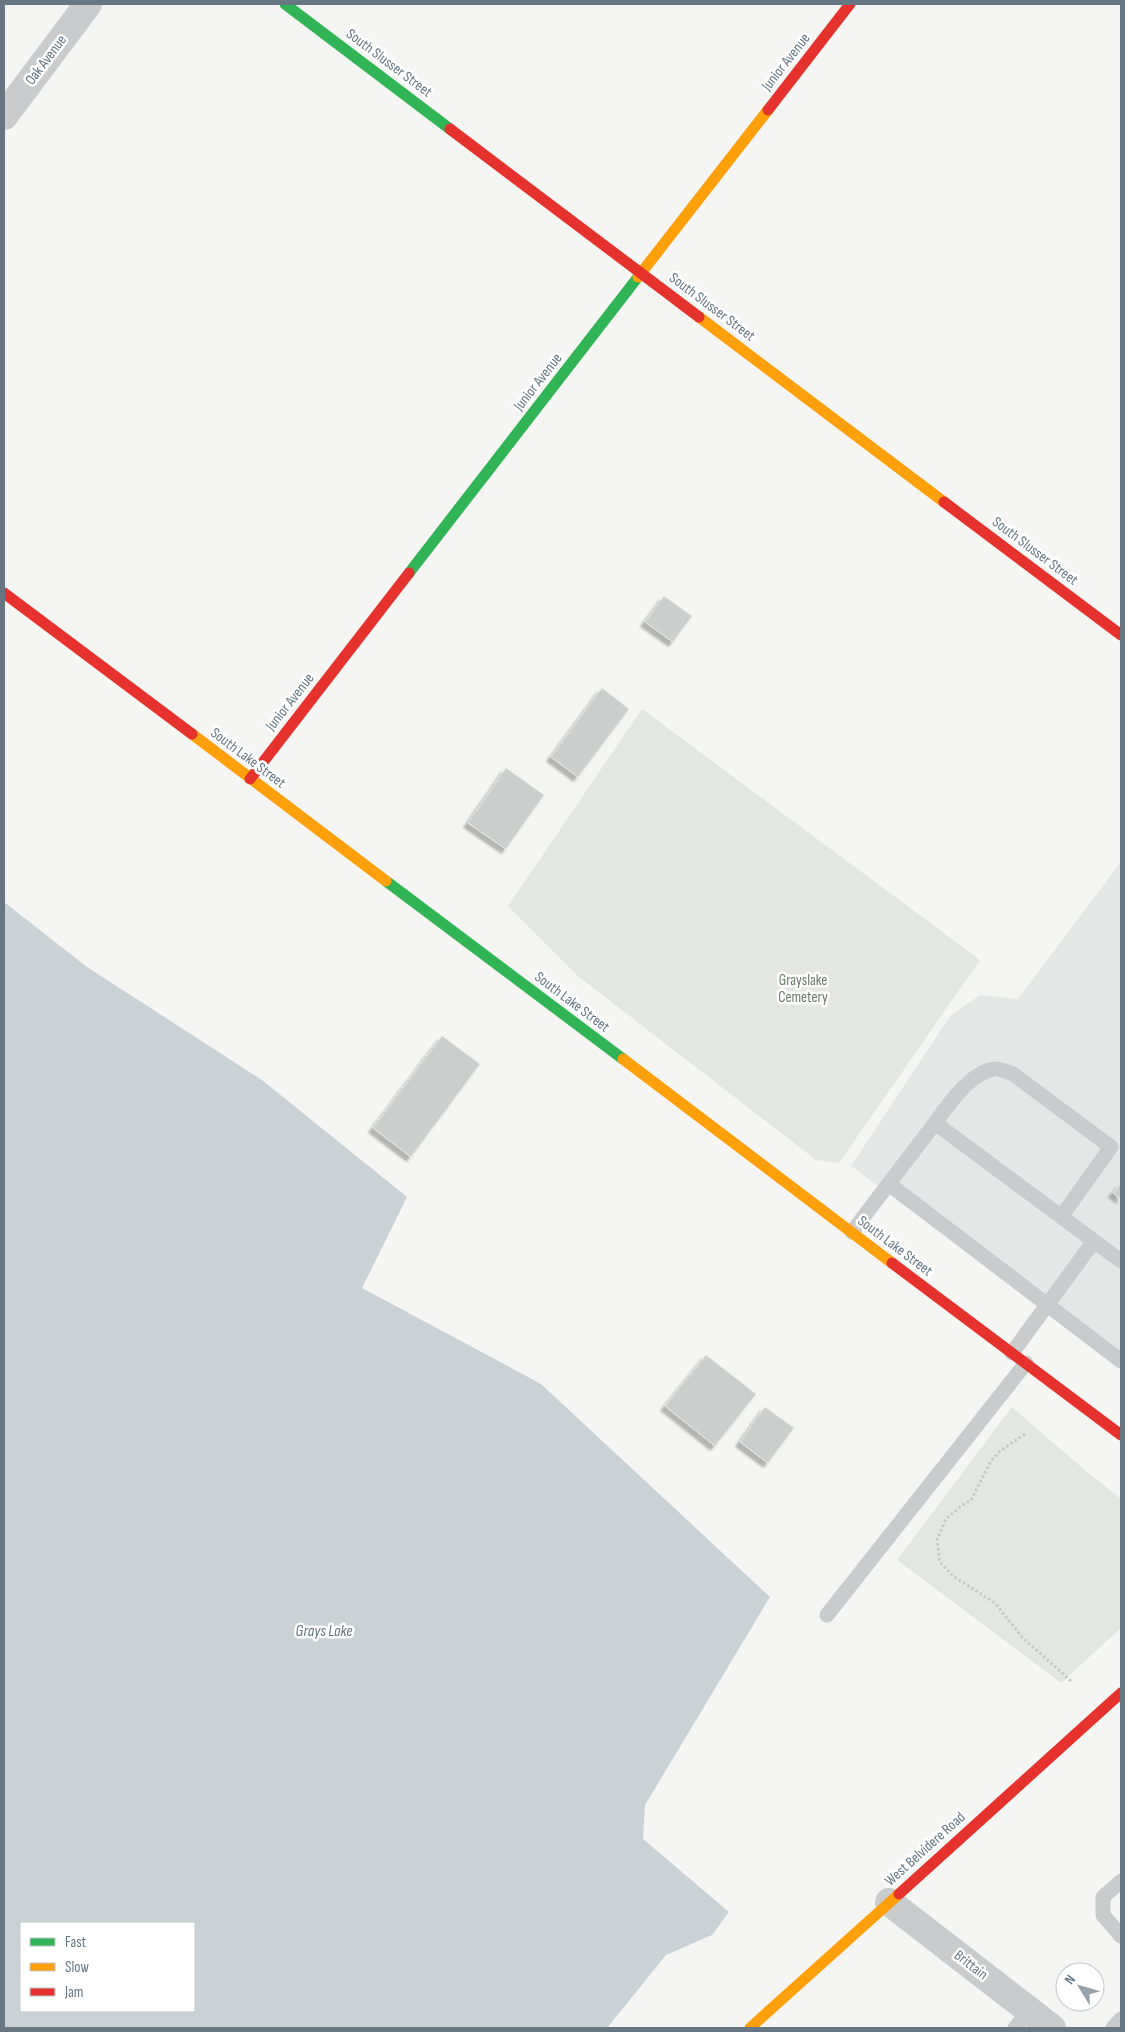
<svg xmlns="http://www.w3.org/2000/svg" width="1125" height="2032" viewBox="0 0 1125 2032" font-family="'Sofia Sans Condensed',sans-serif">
  <defs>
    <filter id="shadow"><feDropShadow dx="-4.5" dy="4.5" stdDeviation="1" flood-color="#0004"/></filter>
  </defs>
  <rect width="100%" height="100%" fill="#f5f5f4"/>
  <!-- built -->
  <path fill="#e5e7e7" d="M1121,862V1366L851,1166L950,1016L980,995L1018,999Z"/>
  <!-- green -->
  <path fill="#e4e7e1" d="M642,709L980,960L839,1163L816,1160L579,977L508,906Z
    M1012,1407L1087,1472L1121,1499V1628L1061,1683L897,1560Z"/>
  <!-- water -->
  <path fill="#cad2d5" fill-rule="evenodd" d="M4,902L87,967L262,1080L407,1197L362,1288L541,1384L770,1597L645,1805L643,1839L729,1912L712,1935L666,1955L607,2028H4ZM21,1923H194V2011H21Z"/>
  <!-- building -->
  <path fill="#cccece" stroke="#e4e4e4" filter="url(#shadow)" d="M664,596L692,616L673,642L645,622Z
    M602,688L629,709L578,777L551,757Z
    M506,768L544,795L506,849L468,823Z
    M442,1036L480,1064L411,1157L373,1128Z
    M1121,1183V1199L1113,1193Z
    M706,1355L756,1394L715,1446L665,1406Z
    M765,1407L794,1428L768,1463L740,1442Z"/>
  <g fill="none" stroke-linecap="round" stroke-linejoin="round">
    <!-- path -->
    <path stroke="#c7c8c9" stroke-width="3" stroke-dasharray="2.5 2.5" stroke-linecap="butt" d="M1025,1434L1000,1451L991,1461L971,1500L961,1506L946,1519L937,1540L940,1562L953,1576L995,1603L1022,1637L1071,1681"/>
    <!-- lane -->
    <path stroke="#cacbcc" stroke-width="15" d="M935,1123C947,1106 971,1072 994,1069C999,1068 1008,1072 1013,1074L1111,1147L1061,1217
      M889,1184L1121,1361
      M852,1232L935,1123L1094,1241L1012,1353
      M1094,1241L1121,1261
      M827,1615L1026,1363
      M1121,1881L1103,1897V1915L1121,1936
      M1015,2028L1029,2010
      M1113,2028L1121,2019"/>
    <!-- street -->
    <path stroke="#cacbcc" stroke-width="28" d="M4,116L88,4
      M889,1902L1052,2028"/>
    <!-- fast -->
    <path stroke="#30b455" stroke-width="11" d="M285,4L450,129
      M409,573L638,277
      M386,881L623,1059"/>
    <!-- slow -->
    <path stroke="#ff9f0a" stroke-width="11" d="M638,277L768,110
      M699,317L944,502
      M192,734L386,881
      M623,1059L892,1263
      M750,2028L899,1894"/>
    <!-- jam -->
    <path stroke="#e5322d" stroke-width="11" d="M768,110L850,4
      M450,129L699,317
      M944,502L1121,635
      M4,593L192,734
      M250,779L409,573
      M892,1263L1121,1435
      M899,1894L1121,1693"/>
  </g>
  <g text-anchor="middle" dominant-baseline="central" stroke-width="5" stroke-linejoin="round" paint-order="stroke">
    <!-- street labels -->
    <g font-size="15" fill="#667683" stroke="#fff">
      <text transform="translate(46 60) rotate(-53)">Oak Avenue</text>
      <text transform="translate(786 62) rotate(-52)">Junior Avenue</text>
      <text transform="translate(389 63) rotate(37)">South Slusser Street</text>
      <text transform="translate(712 307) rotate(37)">South Slusser Street</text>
      <text transform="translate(538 382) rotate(-52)">Junior Avenue</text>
      <text transform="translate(1035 551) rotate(37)">South Slusser Street</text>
      <text transform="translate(290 702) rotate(-52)">Junior Avenue</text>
      <text transform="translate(248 758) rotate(37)">South Lake Street</text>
      <text transform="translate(572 1002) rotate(37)">South Lake Street</text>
      <text transform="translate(895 1246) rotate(37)">South Lake Street</text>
      <text transform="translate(925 1849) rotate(-42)">West Belvidere Road</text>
      <text transform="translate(971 1965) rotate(38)">Brittain</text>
    </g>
    <!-- park labels -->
    <g font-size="15" fill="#697b65" stroke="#fff">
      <text x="803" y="980">Grayslake<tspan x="803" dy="17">Cemetery</tspan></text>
    </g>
    <!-- water labels -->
    <g font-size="16" font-style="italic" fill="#62777f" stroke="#fff">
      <text x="324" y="1631">Grays Lake</text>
    </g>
  </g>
  <!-- border -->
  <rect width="1125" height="2032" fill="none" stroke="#667683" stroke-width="10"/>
  <!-- legend -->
  <rect x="20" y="1922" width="175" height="90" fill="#ffffff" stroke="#c2c8cd"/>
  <rect x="30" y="1938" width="25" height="8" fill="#30b455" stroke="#c2c8cd"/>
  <text x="65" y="1947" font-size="15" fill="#667683">Fast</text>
  <rect x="30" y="1963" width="25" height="8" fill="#ff9f0a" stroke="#c2c8cd"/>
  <text x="65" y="1972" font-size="15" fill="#667683">Slow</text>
  <rect x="30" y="1988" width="25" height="8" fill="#e5322d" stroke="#c2c8cd"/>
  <text x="65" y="1997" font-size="15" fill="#667683">Jam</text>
  <!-- north arrow -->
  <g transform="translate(1080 1987) rotate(307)"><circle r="24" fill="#ffffff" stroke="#c2c8cd"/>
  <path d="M0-4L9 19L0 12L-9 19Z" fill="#98a2ab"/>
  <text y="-8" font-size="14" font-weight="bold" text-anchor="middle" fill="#667683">N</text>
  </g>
</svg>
